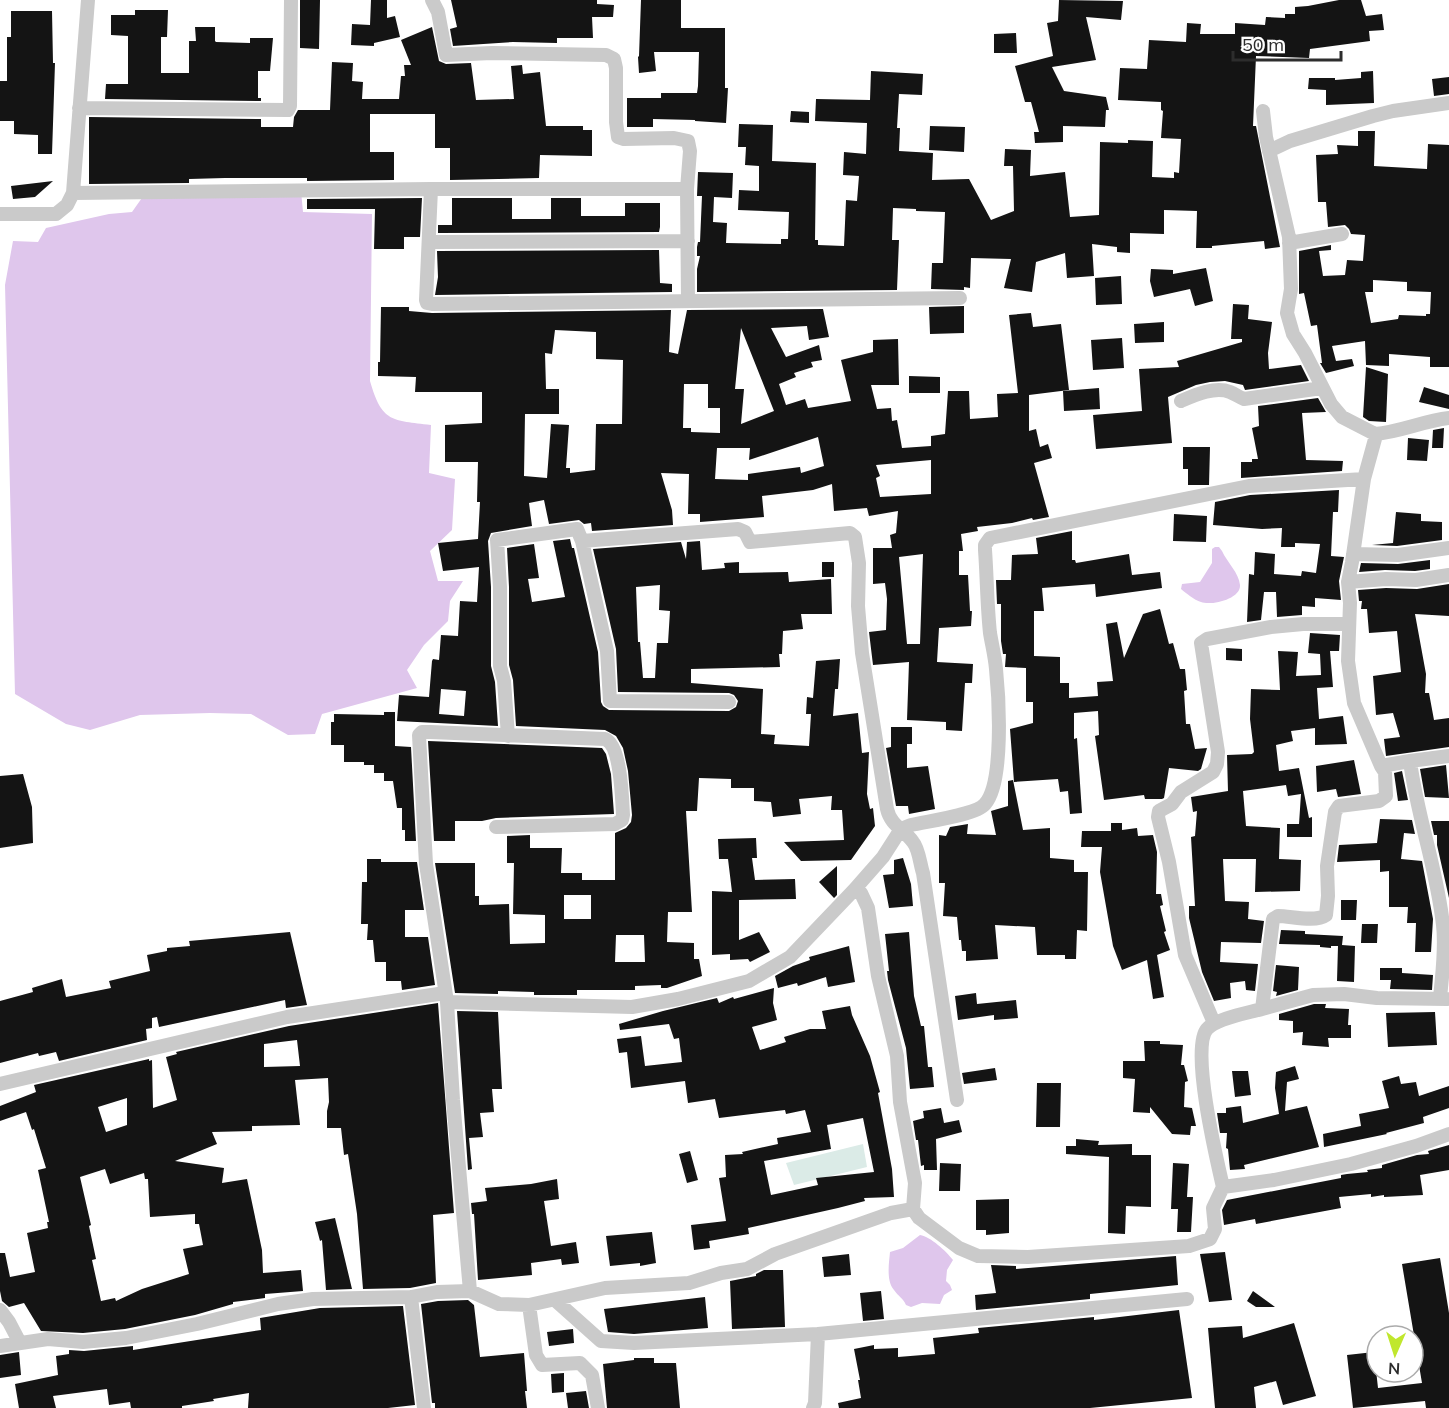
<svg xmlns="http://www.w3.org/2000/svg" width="1449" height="1408" viewBox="0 0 1449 1408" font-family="Mulish,sans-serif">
  <rect width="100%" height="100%" fill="#fff"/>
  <!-- green -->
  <path fill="#dbebe7" d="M863,1144L867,1167L794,1185L786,1163Z"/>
  <!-- water -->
  <path fill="#dfc6ec" d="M301,191L303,212L372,214L370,381C382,423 392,420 431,425L429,473L455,479L452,530L430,551L438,581H463L450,601L448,621L424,645L407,670L417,688L322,714L315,734L288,735L251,714L210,713L140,715L90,730L66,724L15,694L5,285L13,241L38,242L46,228L109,214L132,212L144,195Z
    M1215,547H1219L1222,551C1227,562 1239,573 1240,585C1241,599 1211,606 1201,602C1194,600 1186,593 1181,589L1182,584L1200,582L1212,563V549Z
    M920,1235C931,1237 946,1251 953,1260L947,1270L946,1281L950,1285L952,1290L944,1295L940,1304L922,1303L911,1307L906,1305C903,1298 898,1296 894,1290C886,1281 889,1263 890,1252L903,1248Z"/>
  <!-- building -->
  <path fill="#141414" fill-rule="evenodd" d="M300,0H320L319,49L300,48Z
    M371,0H387V18L395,16L400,37L374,43V46L351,45L352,24L370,25Z
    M451,0H597V4L614,5L613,17H592L593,38H557V43L513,42L453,46L450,29L457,27Z
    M641,0H681V28H725V88H728L726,123L695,121V120L653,119V127H627V98H661V93H697L698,86L699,52H654L656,71L639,73L638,57L639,56Z
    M1059,0L1123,1L1121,20L1086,17L1096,60L1052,67L1064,91L1106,97L1109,110H1106L1105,127L1063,126V142L1035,143L1034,132H1039L1031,102H1025L1015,66L1053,56L1047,23L1058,21Z
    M1339,0H1361L1366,16L1382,14L1384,30L1369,31L1370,41L1310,49L1309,58L1256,56L1253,126H1256L1280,247L1265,249L1264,241L1212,246V248H1196L1197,211L1164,210V234L1130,233V253L1117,252V247L1092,244L1094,276L1067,278L1065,253L1036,262L1032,292L1004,288L1011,259L971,258L970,288L964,287V290L931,289L932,263H943L945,212L916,211V209L893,208L892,240H899L897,290L697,292V269L700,256H697V247L698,242H700L702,196H697L698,172L733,173L732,198L714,197L713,222L727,223L726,243L781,244V239H788L789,212L738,210L739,190L759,191V166L745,165L746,147H738L739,124L773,125L772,161L816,163L815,240H818V245L844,246L846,200L857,201L859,176L843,175L844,152L866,154L867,123L815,121L816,99L870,100L871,71L923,74L922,95L899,94L897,128H900L899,151L933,153L932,180L969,179L991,220L1014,211L1013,166H1004L1005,149L1031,150L1030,176L1065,172L1070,217L1099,215L1100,142L1128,143V140L1153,141L1152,177L1174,178V172L1179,173L1181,139L1161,138L1163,111L1161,110V102L1118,100L1120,68L1147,69L1149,40L1186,42L1187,23L1201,24L1200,34H1235V23L1265,25L1266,17L1285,18V14H1295V7L1308,6Z
    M135,10H168L167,37H161V73H189V41H196L195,27H215V41L216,42L250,43V38H273L270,71H258V98H261V101L105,99L106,84H128V36L111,35V15H135Z
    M11,11H52L53,63H55L52,154H38V135L14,134V121H0V81H7V37H11Z
    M432,27L439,61L446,64L471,63L476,100L514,99L511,66L522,65L523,74L540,72L546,126H583V130H592V156L540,155L539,178L450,180V148H435V114H370V152H394V180L307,181V178H225L189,179V183L89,184V117L261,119V127H293L294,117L298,110H330L332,62L353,63L352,81L363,82L362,99H399L401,76H405L404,65H411L401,40Z
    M1016,33L1017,53H994V34Z
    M1373,71L1374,103L1326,105V90L1308,89L1309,78H1335V80L1361,78V72Z
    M1449,77V94L1434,96L1432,79Z
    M791,111L809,112V123L790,122Z
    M930,126L965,127L964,152L929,150Z
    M1358,131H1375L1374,166L1427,169L1428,144L1449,145V367H1430V357L1389,354V366L1366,365L1365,341L1332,346L1336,361L1352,359L1354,366L1326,373L1320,363H1322L1317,325L1311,326L1304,293L1299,294V251L1331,245V250L1319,251L1323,276L1345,275L1347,260L1363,261L1365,235L1351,234L1349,229L1345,225L1328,227L1326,202H1318L1316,155L1338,154L1337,145L1358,146ZM1373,280L1407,282V291L1431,292L1430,314H1426V316L1399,315L1398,319L1371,323L1365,292H1373Z
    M53,181L35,197L13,199L11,186Z
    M422,198L420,237H404V249H374L375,209H307V199Z
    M452,198H512V219H551V198H581V216H625V203H660V227L659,232L438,233V225H452Z
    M659,250L660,283L672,284V292L435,295L438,277L437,251Z
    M1206,268L1213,301L1195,306L1190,289L1154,297L1150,281L1151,269L1173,270V274Z
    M1121,276L1122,304L1096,305L1095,278Z
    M1233,304L1249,305L1248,319L1272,322L1268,353L1269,369L1301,365L1309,381L1245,390L1243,385L1225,381L1210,382L1196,385L1168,397L1172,443L1096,449L1093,415L1142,411L1139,369L1179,367L1177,361L1242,342V339H1231Z
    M964,306V333L930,334L929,307Z
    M381,307H409V311L432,313L671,310L669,352L678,354L687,310L823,309L829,337L809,340L807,326L771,328L786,357L819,345L822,360L811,362L813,367L794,373L796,377L779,384L786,405L805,399L808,408L851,401L841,360L873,352V340L898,339L899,385H871L877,409L891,408L892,421L897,420L902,448L931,446V436L945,434L948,391H969L970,419L998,417L997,394L1018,393L1009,315L1031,313L1033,327L1061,324L1069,390L1029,395V431L1036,429L1040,447L1048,444L1052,458L1034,463L1049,517L1033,520L1032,518L1012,523L977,527L978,531L961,534L963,551H959V575H968L970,611H972L971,626L939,628L937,662L973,664L972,683H965L962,731L946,730V722L907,720L909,662L873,665L869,632L886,630L887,599L885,583L873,584V548H892L890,535L896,533L898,511L869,516L867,508L834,511L832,484L813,490L762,496L764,517L700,522V514H688L689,474L661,473L672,510L673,525L592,531L591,523L584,524L579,520L549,524L544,500L529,503L532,526L491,533L488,541L491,587V666L495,682L498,726L397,721L399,695L429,697L432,661L433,659L439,660L441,635L458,636L460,601L477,602L479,567L443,571L438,543L478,539L480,502H477L478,462H445V425L482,423V392H415L416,377L378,376V362H380ZM741,328L774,411L741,424L744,389H735ZM555,330L596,332V359L623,360L622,424H596L595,470L570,473V468H566L569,425L551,424L547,478L524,476L525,414H559V389H546L545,353L552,354ZM684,384H708V408H720V433L691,432V428H683ZM818,437L824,466L801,473L800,467L748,474V480L715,479L717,448H750L749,460ZM931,460V494L880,497L876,478L880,476L876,465ZM923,554L920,644H907L899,557ZM441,689L466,691L464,716L439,714Z
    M1164,322V342L1135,343L1134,324Z
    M1122,338L1124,368L1093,370L1091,340Z
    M1366,367L1388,374L1386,422L1369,421L1363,417Z
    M909,376L940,377V393H909Z
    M1424,387L1449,395V409L1419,402Z
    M1099,388L1100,409L1064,411L1063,391Z
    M1318,398L1326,412L1302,413L1306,460L1343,461L1342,471L1241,478V462H1252V459H1258L1252,428L1259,426L1258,406Z
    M1444,428L1443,448H1432L1433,430Z
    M1408,438L1429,440L1427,461L1407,460Z
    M1183,447H1210L1209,485H1188V469H1183Z
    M1339,490L1338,512H1333L1331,556L1344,557L1339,581L1341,600L1315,598V607L1302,606V615L1277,617L1276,592H1264L1261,620L1247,622L1249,574L1254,575L1255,552L1275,554L1274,574L1301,576L1302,571L1316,573L1320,544L1295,543V547H1281L1282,528L1262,529L1213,525L1215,502L1250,495Z
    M1396,512L1421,514V521L1442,522V540L1397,546L1372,545L1393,543Z
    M1174,514L1207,516L1206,542L1173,541Z
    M1072,531V560H1075L1076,563L1129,554L1132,575L1160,572L1162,588L1096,597L1095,584L1042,588L1044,611H1034V656L1060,657V683H1069V698L1098,696L1097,682L1113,681L1106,624L1117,622L1124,658L1143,614L1160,609L1169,644L1173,643L1180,669H1185L1187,690L1184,691L1186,724H1190L1195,749L1207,748L1201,769L1198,771L1169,768L1164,798L1162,799H1145L1144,795L1104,800L1095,736L1099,735L1098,711L1074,713V739L1077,738L1082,813L1070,814L1068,791L1060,792L1058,779L1014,782L1010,729L1033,723V702H1026V668L1005,667L1006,654H1003L1001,641V604H997L996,580H1011L1012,555L1038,554L1036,538Z
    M570,539L572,548H574L598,652L601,702L603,706L609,710L729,711L736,707L738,701L734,695L729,693L618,692L616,649L593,549L681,542L686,559L687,542L700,541L702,570L725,568L724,563L739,562V573L788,572L789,582L831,579L832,614H801L803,629L783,631L782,654H779L780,667L691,669V683L763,689L761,734L775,735L774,744L809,746L811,714H806L807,697L813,698L816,661L840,659L838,689H835L833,716L858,713L862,753L869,752L867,794L870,809L873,808L875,826L851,860L801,861L784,842L844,840L842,810H831L832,796L799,799L801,814L773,817L771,802L754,801V788H731V779L699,778L697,811H686L692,912H668L667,942L694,943V959H699L702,976L667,988H661V985L635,986V990H577V995H534V992L498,991V994L455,993L435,863H475V896H479V905L509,904L510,944L545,943V915L513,914L514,863H507V836L530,835V848H562L561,873H582V880H615V833L626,828L631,822L632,815L628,771L623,748L616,736L605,730L516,726L513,680L509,665V587L507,548L534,544L539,578L528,579L532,602L565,597L553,541ZM660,585L659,610L670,611L668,643H657L655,678H643L640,642H638L636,587ZM564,895H591V919H564ZM616,935H644L645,962H615Z
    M1430,560V569L1415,571L1385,570L1359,572L1361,563L1398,564Z
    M822,562H834V577H822Z
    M1449,584V616L1415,614L1426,674L1425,693H1429L1434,720L1449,718V747L1386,756L1384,739L1400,737L1393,713L1376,715L1373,676L1401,672L1397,631L1369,633L1367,609H1361L1362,601H1359L1358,590L1386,588L1417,589Z
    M1310,633L1340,635L1339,651H1330L1333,687L1317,688L1319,719L1343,716L1347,744L1315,745V728L1291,731L1293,741L1276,745L1279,771L1299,768L1309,818L1312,817V837H1287V824H1299L1301,794L1288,796L1286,785L1243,791L1246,826L1280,828L1279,859L1301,860L1300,891L1255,892L1256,859H1223L1225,901L1249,902L1248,919L1264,921L1261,943L1221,942L1220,962L1258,964L1255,991L1246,990L1245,981L1230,983L1231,998L1214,1001L1202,972L1189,918V906H1195L1191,837L1195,836L1197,811L1193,812L1191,797L1228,791L1227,755L1252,754L1254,752L1250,719L1251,689L1280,690L1278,651L1298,652L1296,676L1321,675L1320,654L1308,653Z
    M1226,648L1242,649V661L1226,660Z
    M384,712H395V746L411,747L416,841H405V830H402V808H397L393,781H384V773H374V765H364V762H344V745H331V722H334V714L384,715Z
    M891,727H912V744H907V768L928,766L935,809L909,814L908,806H896L886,748L891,747Z
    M428,741L602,748L606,754L611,774L614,814L496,818L482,821H455V841H434Z
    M1354,760L1361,794L1338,797L1336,789L1317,792L1316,766Z
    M1446,765L1449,798L1425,797L1420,769Z
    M1402,771L1408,800L1398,801L1394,773Z
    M23,774L32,807L33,843L0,848V776Z
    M1013,780L1023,830L1050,828V858L1074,860V872H1088L1087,931L1077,930L1076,959H1065V955H1037L1035,927L995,925L998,959L966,961V951H962L961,940H959L957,917L943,916L945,883H939V835L946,836L950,827L968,824L967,834L996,835L991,811L1008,806V781Z
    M1380,819L1412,820L1415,834L1404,833L1401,859L1422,861L1433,919L1431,952H1415L1416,923H1407L1408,907H1389V871L1380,872V860L1337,862L1339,845L1377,843Z
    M1431,821H1449V898L1437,845V835H1434Z
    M1111,823H1122V830L1137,828L1138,836L1153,835L1157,852L1156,894H1161L1163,905L1160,906L1166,931L1164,932L1170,950L1157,955L1164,997L1153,999L1147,960L1122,970L1113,946L1100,872L1102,847H1081L1082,831H1111Z
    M756,838L757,858H752L755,880L795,879L796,899L739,900V940L759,932L770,952L750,962L748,959L730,960V954L712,955V891L732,892L728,859H719L718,839Z
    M903,858L911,884L913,906L889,908L883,875L894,874V860Z
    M367,859H381V862H417L424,910H405V937H428L435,985L402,990L401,981H386V962H375L373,940H367L368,924H361L362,882H367Z
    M837,866V895L834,898L819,882Z
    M1341,900H1357L1356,920H1341Z
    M1362,924H1378L1377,943H1361Z
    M1281,930L1305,931V934L1343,936L1342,945L1355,946L1354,982L1337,981L1338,946H1331V948L1320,947V945L1279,944Z
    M290,932L307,1005L286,1008L285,1000L159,1027L157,1017L152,1018V1028L146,1029L147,1040L59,1061L56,1052L39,1056L38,1053L0,1063V1001L33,992L32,988L62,979L66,997L111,988L109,981L150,971L147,955L167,951V948L190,946L189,941Z
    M909,932L914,996L921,1026H924L928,1067H932L934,1087L910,1089L906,1048L888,980L887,971H889L885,934Z
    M849,946L855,982L828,987L826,977L798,986L797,983L778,988L775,976L793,966L810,960L809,957Z
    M1276,965L1299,967L1298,990L1276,996L1277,992L1273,991Z
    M1380,968H1402V973L1433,975L1432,990L1390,989L1391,980H1380Z
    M774,988L773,1003L777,1020L752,1027L760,1050L786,1042L784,1037L810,1029H826L822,1011L850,1006L852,1015L870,1056L880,1092L878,1093L892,1169L894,1197L864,1198L865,1201L838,1208L748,1228L749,1234L709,1241L710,1248L694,1250L691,1225L726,1221L719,1178L726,1177L725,1155L743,1154L742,1152L778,1144L777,1138L811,1132L805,1110L786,1114L785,1110L719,1118L715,1099L688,1103L685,1081L631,1088L627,1052L619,1053L617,1039L641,1036L645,1066L682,1062L679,1038L674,1039L669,1024L620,1030L619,1024L663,1011L717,998L719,1003L733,997L734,999ZM863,1118L874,1172L816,1178L818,1185L771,1195L764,1161L831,1149L827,1125Z
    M976,993L977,1004L1016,1000L1018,1018L994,1020V1015L958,1020L955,996Z
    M438,1003L454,1213L433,1215L436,1283L410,1288L363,1289L357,1214L348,1154L344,1155L341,1128H327V1111L329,1102L328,1078L295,1080L300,1125L252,1126V1131L212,1132L217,1144L175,1161L224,1168L222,1183L247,1179L262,1250L263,1273L301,1270L303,1291L265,1294V1298L233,1302V1304L195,1315L125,1329L83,1333L41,1331L24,1303L9,1307L2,1301L0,1291V1253H5L10,1277L35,1272L27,1233L48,1228L47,1222H49L38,1170L46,1168L34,1129L32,1130L26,1112L0,1121V1106L36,1092L34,1085L149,1059V1061L152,1060L153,1108L177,1100L166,1057L177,1054L176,1052L289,1026ZM297,1040L300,1066L264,1067V1044ZM127,1098V1125L106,1132L98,1107ZM105,1169L110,1184L144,1173L145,1179H148L150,1217L195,1214V1224H199L203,1245L183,1249L189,1274L142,1289L116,1301L115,1298L101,1301L92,1260L96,1259L89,1226L91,1225L80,1177Z
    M1314,1004H1326L1325,1008L1349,1009L1348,1025H1351V1038H1328L1329,1047L1302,1045L1303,1032L1293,1033V1021L1279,1020V1014Z
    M457,1011L498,1012L502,1089H492L494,1112L480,1113L483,1137L469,1138L472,1169L468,1170Z
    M1435,1012L1437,1045L1388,1047L1386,1013Z
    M1144,1041H1160V1044L1183,1045L1181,1065H1184L1188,1081L1185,1082L1184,1107L1192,1108L1196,1126H1191L1190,1135L1172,1134L1150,1107V1113L1133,1112L1135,1079L1123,1078V1061H1145Z
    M1295,1066L1299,1079L1287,1082L1285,1111L1307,1106L1319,1147L1244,1165L1245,1169L1230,1170L1228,1149L1226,1148L1227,1133H1220L1217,1113H1226V1108L1241,1106L1243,1123L1279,1114L1275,1088L1276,1072Z
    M995,1068L997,1080L964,1084L962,1073Z
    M1232,1071H1248L1251,1095L1235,1097Z
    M1399,1076L1401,1084L1416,1082L1419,1096L1449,1086V1108L1423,1117L1424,1123L1386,1133L1387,1134L1324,1147L1323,1134L1361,1126L1359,1114L1389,1108L1382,1081Z
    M1037,1083H1061L1060,1127H1036Z
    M941,1108L944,1123L959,1120L962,1132L936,1139L937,1170H924V1165L921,1166L918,1140H916L913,1121L924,1118L923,1111Z
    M1076,1139L1099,1141L1098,1145L1132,1144V1155H1151V1207L1126,1206L1125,1234L1108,1233L1109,1157L1066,1154V1146H1076Z
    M1449,1145V1170L1420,1175L1423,1195L1384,1197V1195L1371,1197V1194L1339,1197L1341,1208L1256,1224L1255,1219L1224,1225L1222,1210L1227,1200L1341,1178V1175L1347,1174L1368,1172L1367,1170L1382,1168V1165L1417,1155L1429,1154L1428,1151Z
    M690,1151L698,1180L687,1183L679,1154Z
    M940,1163L961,1164L960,1191H939Z
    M1173,1163L1189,1164L1187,1197H1193L1191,1232H1177L1178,1209H1171Z
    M557,1179L559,1199L544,1201L551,1246L576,1242L579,1263L562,1265L561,1259L531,1263L532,1275L478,1280L474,1214H472L471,1203L487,1201L485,1188L531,1184Z
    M1009,1199V1233L986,1235V1230H976V1200Z
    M335,1218L352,1289L326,1290L322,1240L320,1241L315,1222Z
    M652,1232L656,1263L640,1266V1263L610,1266L606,1236Z
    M1225,1252L1232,1300L1209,1302L1200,1254Z
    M849,1254L851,1275L824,1277L822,1257Z
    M1176,1256L1178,1285L1090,1294V1299L976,1310L975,1295L996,1293L991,1265L1016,1266V1269Z
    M1440,1258L1449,1313V1408H1426L1425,1401L1353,1408L1347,1355L1374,1352L1378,1388L1422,1383L1402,1264Z
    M764,1270H783L785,1327L732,1329L730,1281L756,1276V1274Z
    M881,1291L884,1319L863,1321L860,1293Z
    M1253,1291L1275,1307H1256L1247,1301Z
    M705,1297L708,1328L634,1334L608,1332L604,1309Z
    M468,1300L474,1305L480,1357L524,1353L527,1391H525L527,1408H435V1403H432L421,1304L438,1301Z
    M403,1306L415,1405L388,1408H248L249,1393L213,1399L214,1401L182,1406V1408H131L130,1402L109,1405L107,1389L53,1396L56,1408H19L15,1384L58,1375L56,1356L69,1354V1350L84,1351L133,1346V1350L261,1330L260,1318L320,1308Z
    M1179,1310L1192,1398L1090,1408H839L838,1403L861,1398L858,1380H860L854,1349L874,1345V1349L898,1348V1357L935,1354L933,1338L979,1333L978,1328L1094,1317V1320Z
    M1294,1323L1316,1396L1283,1405L1276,1381L1254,1387L1256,1408H1215L1208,1328L1242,1326L1243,1338Z
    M573,1329L574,1343L549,1346L547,1332Z
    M19,1352L21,1375L0,1378V1355Z
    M634,1358H654V1363H676L680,1408H607L603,1364L634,1360Z
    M564,1373V1392L552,1393L551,1374Z
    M586,1391L589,1408H568L566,1393Z"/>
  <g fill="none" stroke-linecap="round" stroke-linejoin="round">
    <!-- minor -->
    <path stroke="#cacaca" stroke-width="14" d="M432,0L438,12L446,55L492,53L606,55L614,59L616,68V122L618,137L624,139L674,138L688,141L690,151L687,189
      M79,108L288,110L290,106L291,0
      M1263,111L1266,137L1289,237L1291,289L1287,313L1293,334L1305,353L1331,404L1342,417L1375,434
      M1269,151L1290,141L1373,116L1393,111L1449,103
      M431,189H687L688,301
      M73,193L431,189L426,300L427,303L432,304L960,298
      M0,214H56L67,205L73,193L88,0
      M430,242L688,241
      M1289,243L1342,234
      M1181,401C1195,395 1215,386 1230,392C1235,394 1239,397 1244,399L1322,388
      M1364,479L1375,439V434C1400,432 1423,421 1449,418
      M582,541L607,651L610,701L729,702
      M1353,554L1398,555L1449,548
      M1348,582L1386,579L1416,580L1449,575
      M508,736L504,681L500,666V587L497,540L577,529L582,541L738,529L745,532L750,542L850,533L855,537L859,563L858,606L862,653L887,809C891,826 903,828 913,842C919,849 920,864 923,873L957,1100
      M1410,761L1449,756
      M854,890L883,857L901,829L911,825C928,821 976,815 985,804C1004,783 999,698 996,669C995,657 992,645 990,633C987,605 987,577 985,550V545L990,538L1249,486L1364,479L1352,562L1348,582L1350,603L1348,661L1354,703L1381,766L1410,761C1417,816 1437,869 1443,925C1446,949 1442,974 1440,999
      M447,1002L632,1007L678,999L749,981L790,957L854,890L861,893L868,908L878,976L897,1056L900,1102L915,1183L913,1209
      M1262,1009L1313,995L1344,994L1377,998L1447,999
      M1214,1023L1185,955L1169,862L1158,817L1159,811L1172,804L1181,792L1213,772L1217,764L1218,752L1201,643L1207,639L1271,627L1303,624H1348
      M0,1084L287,1017L445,993
      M1223,1187C1217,1161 1190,1047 1207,1029C1217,1018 1248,1013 1262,1009L1273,919L1278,916C1291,916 1315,923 1326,915L1328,896L1327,866L1335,812L1339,806L1379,801L1386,796L1385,772L1381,766
      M470,1291L453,1100L447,1002L426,864L419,735L422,732H430L605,739C621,745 622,798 623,815L622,820L615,824L496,827
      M411,1297L424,1408
      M555,1300L601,1341L634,1343L818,1334L815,1403L813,1408
      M529,1305L536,1355L542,1365L580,1363L592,1375L598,1408
      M0,1310L9,1322L20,1343
      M818,1334L1187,1299
      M0,1346L48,1339L83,1342L126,1338L197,1324L278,1304L313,1299L411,1297L437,1292L470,1291L499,1304L529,1305L605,1288L689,1283L721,1273L747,1269L775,1254L891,1213L913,1209L919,1218L959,1248L978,1256L1028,1257L1189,1246L1210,1239L1215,1229L1213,1208L1223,1187L1274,1180L1351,1164L1416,1146L1449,1134"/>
  </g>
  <!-- north arrow -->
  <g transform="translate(1395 1354) rotate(183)"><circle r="28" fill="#ffffff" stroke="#ababab" stroke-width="1.5"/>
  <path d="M0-4.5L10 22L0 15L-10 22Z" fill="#c0e72d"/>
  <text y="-9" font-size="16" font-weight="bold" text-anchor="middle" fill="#2d2d2d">N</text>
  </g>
  <!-- scale -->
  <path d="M1233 51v9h108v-9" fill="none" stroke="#2d2d2d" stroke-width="3"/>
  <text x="1242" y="51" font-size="18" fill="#2d2d2d" stroke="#ffffff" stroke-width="4.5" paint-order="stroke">50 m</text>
</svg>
